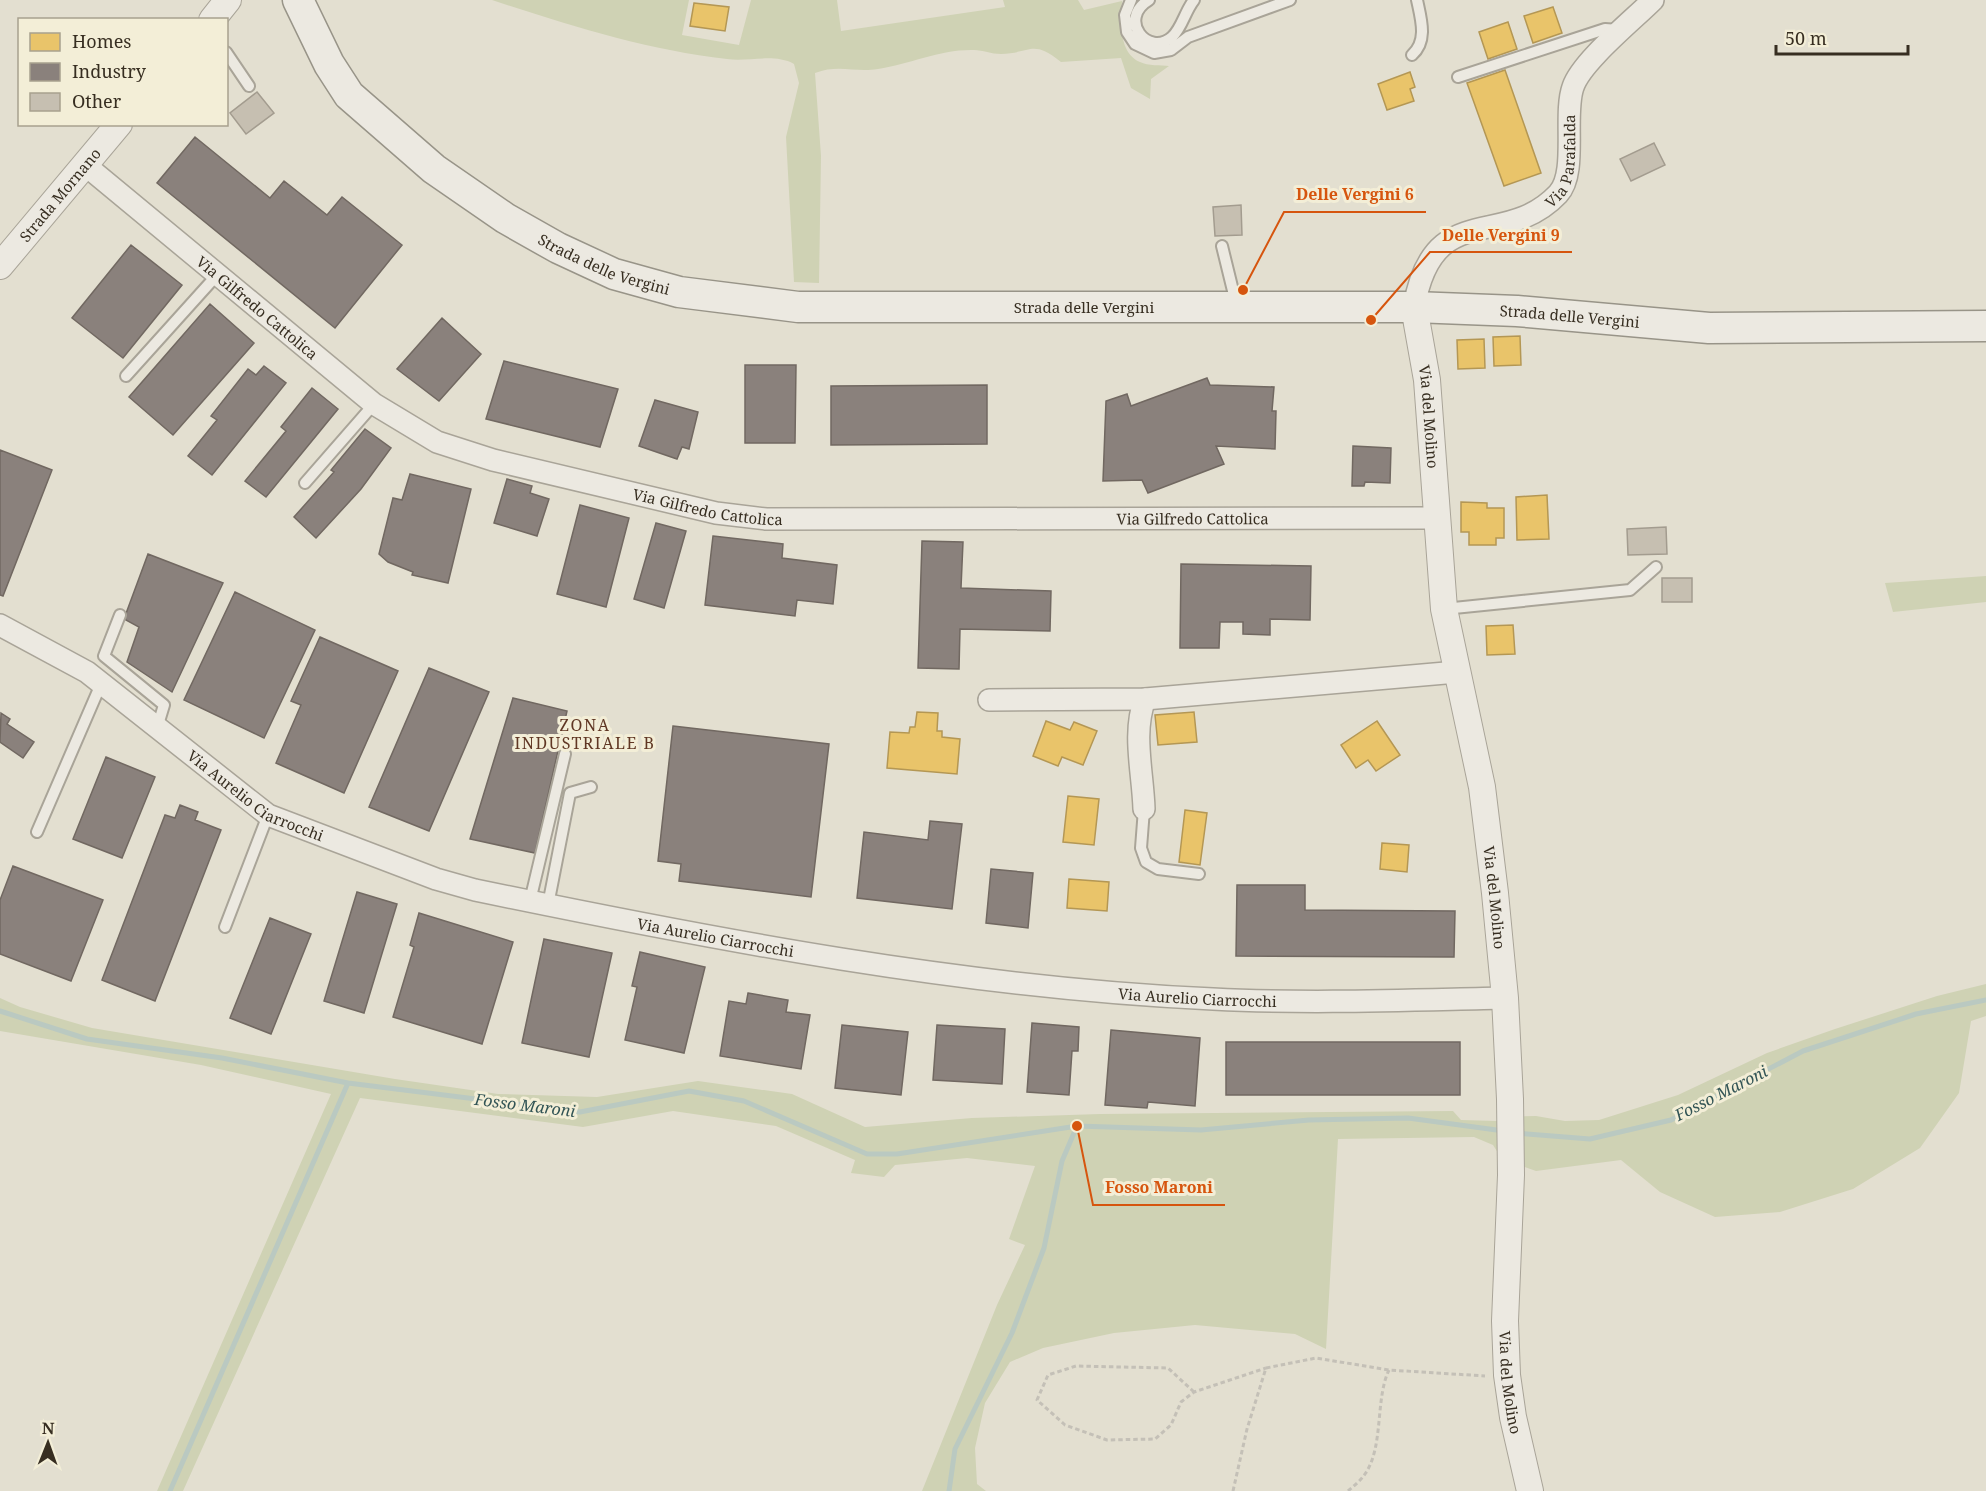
<svg xmlns="http://www.w3.org/2000/svg" width="1986" height="1491" viewBox="0 0 1986 1491" font-family="'Noto Serif',serif">
  <rect width="100%" height="100%" fill="#e3dfd0"/>
  <!-- green -->
  <path fill="#cfd2b4" d="M492,0H689L682,35L739,45L751,0H837L841,31L1005,7L1003,0H1078L1084,10L1122,1C1121,22 1118,52 1140,62C1148,66 1161,65 1169,66L1151,79L1150,99L1131,88L1121,58L1061,62C1032,39 1032,53 1001,54C991,54 983,50 974,50C941,49 910,64 878,69C855,73 839,64 815,73L821,156L819,283L794,282L786,137L799,83L794,64C774,53 749,62 727,59C647,50 568,25 492,0Z
    M1986,576V602L1893,612L1885,583Z
    M1986,984V1016L1971,1021L1959,1093L1920,1148L1853,1189L1780,1212L1715,1217L1660,1192L1621,1160L1536,1171L1502,1159L1493,1145L1474,1137L1338,1139L1326,1349L1295,1334L1195,1325L1114,1333L1043,1348L1010,1362L985,1403L975,1448L977,1484L986,1491H922L997,1305L1025,1245L1009,1239L1035,1166L967,1158L895,1165L884,1177L851,1173L855,1160L776,1126L673,1111L583,1127L360,1098L183,1491H157L331,1094L201,1065L0,1031V998L20,1007L92,1028L395,1079L498,1094L597,1097L698,1081L792,1094L865,1127L972,1118L1100,1114L1453,1111L1461,1120L1497,1121L1503,1117L1536,1116L1565,1121L1599,1120L1678,1095L1767,1053L1835,1029L1937,996Z"/>
  <!-- homes -->
  <path fill="#e9c46a" stroke="#b49754" stroke-width="1.5" d="M694,3L729,7L725,31L690,26Z
    M1553,7L1562,33L1533,43L1524,16Z
    M1508,22L1517,49L1488,59L1479,32Z
    M1505,70L1541,173L1504,186L1467,83Z
    M1410,72L1415,87L1410,89L1414,101L1387,110L1378,84Z
    M1520,336L1521,365L1494,366L1493,337Z
    M1484,339L1485,368L1458,369L1457,340Z
    M1547,495L1549,539L1517,540L1516,497Z
    M1461,502L1487,503V508H1504V538H1496V545H1469V532H1461Z
    M1513,625L1515,654L1487,655L1486,626Z
    M917,712L938,713L937,731H942V737L960,739L957,774L887,768L890,732L909,733L910,727H915Z
    M1194,712L1197,742L1158,745L1155,715Z
    M1046,721L1070,730L1074,722L1097,731L1083,765L1062,757L1058,766L1033,756Z
    M1377,721L1400,755L1376,771L1368,760L1356,768L1341,745Z
    M1068,796L1099,799L1094,845L1063,842Z
    M1185,810L1207,813L1200,865L1179,862Z
    M1382,843L1409,845L1407,872L1380,869Z
    M1069,879L1109,882L1107,911L1067,908Z"/>
  <!-- industry -->
  <path fill="#8a817c" stroke="#716861" stroke-width="1.5" d="M195,137L270,198L284,181L327,215L342,197L402,245L335,328L157,183Z
    M131,245L182,285L123,358L72,318Z
    M210,304L254,343L173,435L129,397Z
    M442,318L481,354L439,401L397,369Z
    M504,361L618,389L600,447L486,419Z
    M745,365H796L795,443H745Z
    M264,366L286,383L212,475L188,456L217,420L211,416L248,369L256,375Z
    M1207,378L1210,385L1274,387L1272,411H1276L1275,449L1216,446L1224,464L1148,493L1142,480L1103,481L1106,401L1127,394L1131,406Z
    M987,385V444L831,445V386Z
    M312,388L338,409L266,497L245,481L286,431L281,427Z
    M655,400L698,412L689,449L682,447L677,459L639,446Z
    M365,429L391,448L361,489L316,538L294,517L334,472L331,470Z
    M1353,446L1391,448L1390,483L1365,482L1364,486H1352Z
    M0,450L52,470L3,596L0,595Z
    M410,474L471,489L448,583L412,575L413,572L388,562L379,554L393,498L402,500Z
    M507,479L532,486L530,493L549,499L537,536L494,523Z
    M580,505L629,518L606,607L557,594Z
    M656,523L686,531L664,608L634,599Z
    M713,536L783,544L782,558L837,565L833,604L797,600L795,616L705,605Z
    M922,541L963,542L961,588L1051,591L1050,631L960,629L959,669L918,668Z
    M148,554L223,583L172,692L127,662L139,627L124,619Z
    M1181,564L1311,566L1310,620L1270,619V635L1243,634V622H1220L1219,648H1180Z
    M235,592L315,630L264,738L184,700Z
    M320,637L398,671L344,793L276,763L301,705L291,701Z
    M429,668L489,692L429,831L369,807Z
    M513,698L567,711L535,853L470,839Z
    M1,713L10,719L7,724L34,742L23,758L0,742Z
    M673,726L829,744L811,897L679,881L681,864L658,861Z
    M106,757L155,777L122,858L73,839Z
    M180,805L198,812L195,820L221,830L155,1001L102,980L165,815L175,818Z
    M930,821L962,824L952,909L857,898L864,832L928,840Z
    M13,866L103,900L71,981L0,954V900Z
    M991,869L1033,873L1028,928L986,923Z
    M1237,885H1305V910L1455,911L1454,957L1236,956Z
    M357,892L397,904L364,1013L324,1001Z
    M419,913L513,942L482,1044L393,1017L414,947L410,945Z
    M270,918L311,934L271,1034L230,1018Z
    M544,939L612,953L589,1057L522,1043Z
    M640,952L705,967L684,1053L625,1040L637,987L632,986Z
    M748,993L788,1000L786,1012L810,1015L801,1069L720,1056L729,1001L746,1004Z
    M1032,1023L1079,1027L1078,1051H1072L1069,1095L1027,1092Z
    M842,1025L908,1032L901,1095L835,1088Z
    M937,1025L1005,1029L1002,1084L933,1080Z
    M1111,1030L1200,1038L1195,1106L1148,1102L1147,1108L1105,1105Z
    M1226,1042H1460V1095H1226Z"/>
  <g fill="none" stroke-linecap="round" stroke-linejoin="round">
    <!-- stream -->
    <path stroke="#bac9c1" stroke-width="5" d="M0,1011L87,1039L222,1058L348,1083L580,1112L689,1091L744,1101L867,1154H897L1077,1126L1201,1130L1309,1120L1408,1118L1504,1131
      M1516,1133L1590,1139L1671,1120L1803,1051L1916,1014L1986,1000
      M170,1491L348,1083
      M949,1491L955,1449L1012,1333L1044,1248L1062,1161L1077,1126"/>
  </g>
  <!-- building -->
  <path fill="#c6bfb1" stroke="#a39c8f" stroke-width="1.5" d="M257,92L274,113L246,134L230,113Z
    M1654,143L1665,165L1631,181L1620,159Z
    M1241,205L1242,235L1215,236L1213,207Z
    M1666,527L1667,554L1628,555L1627,529Z
    M1662,578H1692V602H1662Z"/>
  <g fill="none" stroke-linecap="round" stroke-linejoin="round">
    <defs>
      <path id="service" d="M1131,0L1125,15L1127,32L1135,44L1154,53L1171,50L1188,37L1290,0
        M1149,0C1117,19 1148,58 1172,37C1182,28 1185,11 1194,0
        M226,52L249,86
        M1412,55C1428,41 1421,19 1417,0
        M1458,77L1605,29L1619,30
        M1222,246L1236,303
        M126,376L217,275
        M305,483L374,404
        M1444,609L1630,590L1656,567
        M120,615L104,656L164,705L157,728
        M1144,809L1141,848L1146,862L1158,869L1199,874
        M37,832L101,684
        M530,901L565,754
        M548,905L570,793L591,787
        M225,927L268,815"/>
      <g id="minor">
        <path id="s1" d="M84,164L374,404L437,442L493,460L716,513L766,519L1435,518"/>
        <path id="s2" d="M1414,307C1433,197 1504,251 1558,194C1578,173 1563,115 1573,87C1581,62 1633,20 1653,0"/>
        <path id="s3" d="M0,625L87,672L268,815L436,879L475,890C716,940 967,988 1213,999C1310,1004 1408,1000 1505,998"/>
        <path d="M989,700L1145,699L1457,672"/>
        <path d="M1144,809C1143,773 1132,733 1145,699"/>
      </g>
      <g id="tertiary">
        <path d="M212,20L228,0"/>
        <path id="s4" d="M0,266L119,124"/>
        <path id="s5" d="M1414,307L1427,380L1444,609L1482,787L1495,893L1505,998L1510,1099L1511,1175L1505,1321L1507,1375L1513,1417L1530,1491"/>
      </g>
      <g id="secondary">
        <path id="s6" d="M298,0L329,64L349,95L434,169L505,218L558,248L614,274L679,292L798,307H1414L1517,311L1709,328L1986,326"/>
      </g>
    </defs>
    <!-- service casing -->
    <use href="#service" stroke="#a9a498" stroke-width="14"/>
    <!-- minor casing -->
    <use href="#minor" stroke="#a9a498" stroke-width="24"/>
    <!-- tertiary casing -->
    <use href="#tertiary" stroke="#a9a498" stroke-width="28"/>
    <!-- secondary casing -->
    <use href="#secondary" stroke="#989488" stroke-width="33"/>
    <!-- path -->
    <path stroke="#c4c0b7" stroke-width="3" stroke-dasharray="4.5 3" stroke-linecap="butt" d="M1194,1392L1168,1368L1076,1366L1048,1375L1037,1400L1065,1425L1107,1440L1155,1439L1171,1425L1181,1402L1194,1392L1266,1368
      M1233,1491L1247,1429L1266,1368L1316,1358L1389,1370L1485,1376
      M1348,1491C1354,1486 1361,1480 1365,1474C1384,1447 1375,1399 1389,1370"/>
    <!-- service -->
    <use href="#service" stroke="#ece9e1" stroke-width="10"/>
    <!-- minor -->
    <use href="#minor" stroke="#ece9e1" stroke-width="21"/>
    <!-- tertiary -->
    <use href="#tertiary" stroke="#ece9e1" stroke-width="26"/>
    <!-- secondary -->
    <use href="#secondary" stroke="#ece9e1" stroke-width="30"/>
  </g>
  <g text-anchor="middle" dominant-baseline="central" stroke-width="6" stroke-linejoin="round" paint-order="stroke">
    <!-- street labels -->
    <g font-size="15" fill="#372e21" stroke="#f3eed7">
      <text stroke="none"><textPath href="#s2" startOffset="231">Via Parafalda</textPath></text>
      <text stroke="none"><textPath href="#s4" startOffset="93">Strada Mornano</textPath></text>
      <text stroke="none"><textPath href="#s6" startOffset="417">Strada delle Vergini</textPath></text>
      <text stroke="none"><textPath href="#s6" startOffset="903">Strada delle Vergini</textPath></text>
      <text stroke="none"><textPath href="#s1" startOffset="225">Via Gilfredo Cattolica</textPath></text>
      <text stroke="none"><textPath href="#s6" startOffset="1389">Strada delle Vergini</textPath></text>
      <text stroke="none"><textPath href="#s5" startOffset="111">Via del Molino</textPath></text>
      <text stroke="none"><textPath href="#s1" startOffset="729">Via Gilfredo Cattolica</textPath></text>
      <text stroke="none"><textPath href="#s1" startOffset="1215">Via Gilfredo Cattolica</textPath></text>
      <text stroke="none"><textPath href="#s3" startOffset="309">Via Aurelio Ciarrocchi</textPath></text>
      <text stroke="none"><textPath href="#s5" startOffset="597">Via del Molino</textPath></text>
      <text stroke="none"><textPath href="#s3" startOffset="795">Via Aurelio Ciarrocchi</textPath></text>
      <text stroke="none"><textPath href="#s3" startOffset="1281">Via Aurelio Ciarrocchi</textPath></text>
      <text stroke="none"><textPath href="#s5" startOffset="1083">Via del Molino</textPath></text>
    </g>
    <!-- neighbourhood labels -->
    <g font-size="16" letter-spacing="1.5" fill="#603724" stroke="#f3eed7">
      <text x="585" y="725">ZONA<tspan x="585" dy="18">INDUSTRIALE B</tspan></text>
    </g>
    <!-- water labels -->
    <g font-size="16" font-style="italic" fill="#325455" stroke="#f3eed7">
      <text transform="translate(1721 1093) rotate(-27)">Fosso Maroni</text>
      <text transform="translate(525 1105) rotate(7)">Fosso Maroni</text>
    </g>
  </g>
  <!-- callouts -->
  <path fill="none" stroke="#d6550e" stroke-width="2" d="M1243 290L1284 212H1426M1371 320L1430 252H1572M1077 1126L1093 1205H1225"/>
  <g fill="#d6550e" stroke="#f3eed7" stroke-width="2">
    <circle cx="1243" cy="290" r="6"/>
    <circle cx="1371" cy="320" r="6"/>
    <circle cx="1077" cy="1126" r="6"/>
  </g>
  <g font-size="16" text-anchor="middle" font-weight="bold" fill="#d6550e" stroke="#f3eed7" stroke-width="6" stroke-linejoin="round" paint-order="stroke">
    <text x="1355" y="200">Delle Vergini 6</text>
    <text x="1501" y="241">Delle Vergini 9</text>
    <text x="1159" y="1193">Fosso Maroni</text>
  </g>
  <!-- legend -->
  <rect x="18" y="18" width="210" height="108" fill="#f3eed7" stroke="#a8a18e" stroke-width="1.5"/>
  <rect x="30" y="33" width="30" height="18" fill="#e9c46a" stroke="#a8a18e" stroke-width="1.5"/>
  <text x="72" y="48" font-size="18" fill="#372e21">Homes</text>
  <rect x="30" y="63" width="30" height="18" fill="#8a817c" stroke="#a8a18e" stroke-width="1.5"/>
  <text x="72" y="78" font-size="18" fill="#372e21">Industry</text>
  <rect x="30" y="93" width="30" height="18" fill="#c6bfb1" stroke="#a8a18e" stroke-width="1.5"/>
  <text x="72" y="108" font-size="18" fill="#372e21">Other</text>
  <!-- north arrow -->
  <g transform="translate(48 1443) rotate(1)" stroke="#f3eed7" stroke-width="4.5" paint-order="stroke">
  <path d="M0-4.5L10 22L0 15L-10 22Z" fill="#372e21"/>
  <text y="-9" font-size="16" font-weight="bold" text-anchor="middle" fill="#372e21">N</text>
  </g>
  <!-- scale -->
  <path d="M1776 45v9h132v-9" fill="none" stroke="#372e21" stroke-width="3"/>
  <text x="1785" y="45" font-size="18" fill="#372e21" stroke="#f3eed7" stroke-width="4.5" paint-order="stroke">50 m</text>
</svg>
